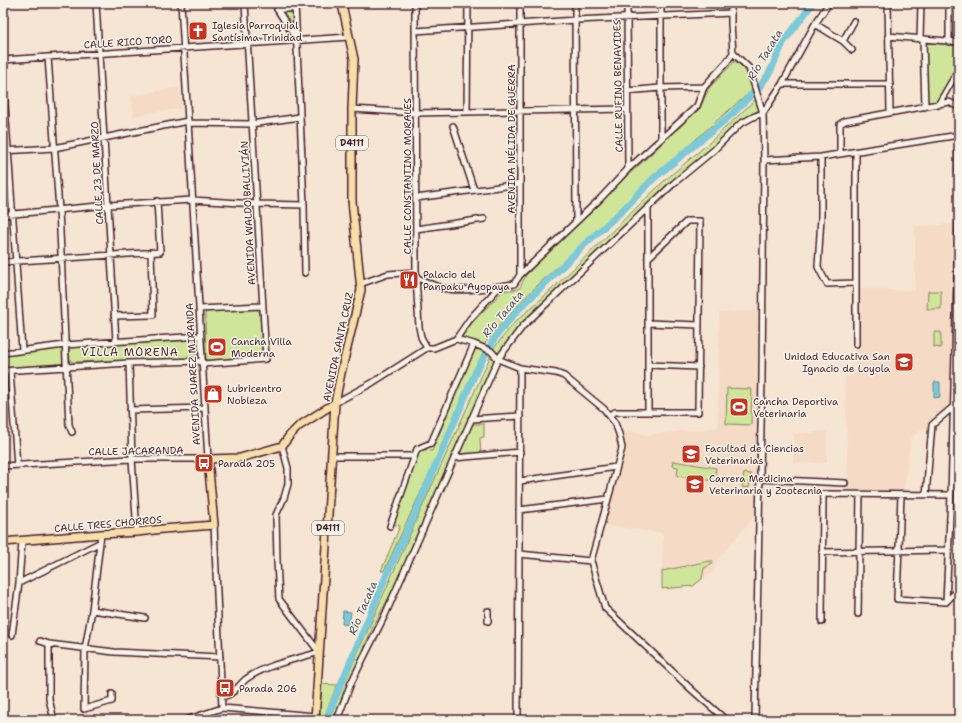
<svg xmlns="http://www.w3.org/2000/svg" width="962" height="723" viewBox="0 0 962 723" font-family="'Shantell Sans',sans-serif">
  <rect width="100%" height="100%" fill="#f6e5d3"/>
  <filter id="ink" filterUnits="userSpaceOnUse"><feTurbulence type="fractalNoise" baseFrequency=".025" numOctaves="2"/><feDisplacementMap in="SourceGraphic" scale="8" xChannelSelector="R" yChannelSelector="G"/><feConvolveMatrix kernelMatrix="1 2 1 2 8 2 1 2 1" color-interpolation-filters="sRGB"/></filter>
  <g filter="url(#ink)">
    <!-- built -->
    <path fill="#f5dbc5" d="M200,3H240V9L228,10V8L200,9Z
      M180,87L182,108L134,116L131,96Z
      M955,224L951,407L911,438L904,491L848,490L845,376H855L856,348H859L860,289L915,291V226Z
      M759,310L757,513L718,559L712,572L693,586L662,589L663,535L661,533L604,525L625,449L623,429L647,435L718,427L719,313Z
      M827,431V463H793L794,434Z"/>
    <!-- green -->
    <path fill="#cee59a" stroke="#8c8262" d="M283,11L292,12L293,33L282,14Z
      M926,43L959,45V64L946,86L938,103L927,105Z
      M735,61C746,67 749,78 754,89C695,138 641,190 585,241C550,274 512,306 484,345L462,337L473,322L503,291L519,289L526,275L623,180L700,108L709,88Z
      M756,99L759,110L739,123L713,148L522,324L498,355L493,349L515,322L549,292L664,181L709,143Z
      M928,291H941V309H927Z
      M256,309L260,313L262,352L259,357L210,361L206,358L205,313L208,311Z
      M934,332H941V348L934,347Z
      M193,340L197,344V355L194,359L72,362L70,360L69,349L71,347Z
      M61,348L63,350L64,362L62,364L3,368V355Z
      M475,348L484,351L466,388L438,455L384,571H381L400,526L393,524L420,449L432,451Z
      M491,355L496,360L397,582L373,627L349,682L343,701L335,720H328L415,523Z
      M727,388L752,389L751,425L726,424Z
      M472,424H484V437L480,438L481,456H459Z
      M673,461L716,468L714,481L677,476L678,467L672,466Z
      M744,473L751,474L749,488L742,487Z
      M709,561H713L711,565L704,568L702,579L693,586L662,589V571Z
      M322,684L337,685L323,720H319Z"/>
    <!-- water -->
    <path fill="#7bc9d8" stroke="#678593" d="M934,382H940V397L934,398Z
      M343,611L351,612L349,625L342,624Z"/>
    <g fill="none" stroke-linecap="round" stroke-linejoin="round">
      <!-- stream -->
      <path stroke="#678593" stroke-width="1" d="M956,132L959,111
        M954,173L955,143"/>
      <!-- river -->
      <path stroke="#7bc9d8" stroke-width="7" d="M326,720L387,574L412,521L477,369L496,336L517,311L584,245L622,211L653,179L731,115L761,85L770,72L783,43L813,3"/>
      <defs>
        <path id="minor" d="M96,3L116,341
          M295,3L304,205L305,273
          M415,3L416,277L419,327L421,337L427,348
          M575,3L576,221
          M627,3L628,169
          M661,3V139
          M731,3V24L733,53L749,68L763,113L764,160L762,377L755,720
          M888,3L890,113
          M949,3V42
          M277,9L296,39
          M277,9H295
          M815,24L843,41L852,50
          M415,31L576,20L731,13
          M888,36L959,42
          M920,39L921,3
          M923,40L925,107
          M843,41L854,21
          M48,57L59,210L69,425L72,432
          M3,60L349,37
          M3,77L22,350
          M782,84H890
          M627,91L660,88L704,87
          M938,105L959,69
          M352,109L416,113L627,109
          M467,112L468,3
          M188,123L251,124L300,117
          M453,126L474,190
          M959,149V183
          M3,151L54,148L188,121
          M840,154V124L845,121L949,102L959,107
          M821,157V217L818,267L827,284L856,283
          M764,160L821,157L959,135
          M416,198L520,184
          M648,209V412
          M3,215L109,205L192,200L256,204L304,205
          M416,229L484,219
          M3,262L160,252L157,201
          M520,275V3
          M416,277C426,282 437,288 448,289C466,292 496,287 514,284L520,275L600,199L628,169L697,106L704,87L726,63L733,53
          M360,284L388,274L416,272
          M199,309L262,306
          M114,316L153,315L151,252
          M648,323L699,325
          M456,339L474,344L491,351L498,359L520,368L556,373L564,376L604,409L615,423L619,434L622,448L591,561L605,608L692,690L726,720
          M856,344V152
          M3,353L65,345L200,336
          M129,363L132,459L137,532
          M202,364L266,359L245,3
          M648,365L699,367
          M3,371L129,363L202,361
          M10,371L17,465
          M335,403L372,383L427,348H434L456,339L470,319L499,287
          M130,410L205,408
          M609,415L615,412H698L700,221H687L648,258
          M471,419L520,416
          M332,456H414
          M454,458L520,452
          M3,466L132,459H208L181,3
          M760,479L845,483
          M520,481L616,467
          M901,495L897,599L946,602L959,589
          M926,495L932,425L953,407
          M519,510L608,499
          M214,525L222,708
          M390,526L417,449L431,443L474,344
          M101,534L92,610L85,649L84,709L112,701V694
          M822,552L949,550
          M519,554L591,561
          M19,583L99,543
          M946,602L951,495L959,207
          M92,610L145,618
          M858,614L860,495
          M488,621V611
          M822,622L823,494L951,495
          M12,635L19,583L22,541
          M40,641L49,644L114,652L220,657
          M49,644V699L54,720
          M222,697C233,695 238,686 246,679C267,664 295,660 319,652L279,599L277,561L276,515L284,498L288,484V468L282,446
          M186,720L222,708L315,716
          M337,720L351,683L385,615L498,359L523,326L674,183L714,150L740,124L755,116L763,113L782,84L815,24L829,3
          M518,720L520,368"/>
        <path id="major" d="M3,542L101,534L137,532L163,529L214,525L208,459L240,458L282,446L290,435L299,426L335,403
          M315,720L335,403L341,373L361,290L352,201V109L354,59L343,9V3"/>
      </defs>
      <!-- minor casing -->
      <use href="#minor" stroke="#4a1f2b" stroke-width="8"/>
      <!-- major casing -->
      <use href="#major" stroke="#4a1f2b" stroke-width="10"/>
      <!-- minor -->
      <use href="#minor" stroke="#f7f3e8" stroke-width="5"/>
      <!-- major -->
      <use href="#major" stroke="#f8deab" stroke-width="7"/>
    </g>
  </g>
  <!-- icons -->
  <defs>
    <symbol id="church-square" viewBox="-11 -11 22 22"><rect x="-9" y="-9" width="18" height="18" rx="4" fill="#c8321e" stroke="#f7f3e8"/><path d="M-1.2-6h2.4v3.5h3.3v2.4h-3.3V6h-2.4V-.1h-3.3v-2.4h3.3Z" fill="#fff"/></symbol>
    <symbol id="restaurant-square" viewBox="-11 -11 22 22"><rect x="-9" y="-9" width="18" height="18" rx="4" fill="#c8321e" stroke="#f7f3e8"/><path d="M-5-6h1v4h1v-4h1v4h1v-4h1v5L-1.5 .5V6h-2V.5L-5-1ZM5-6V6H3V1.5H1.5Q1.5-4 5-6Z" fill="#fff"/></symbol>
    <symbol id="stadium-square" viewBox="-11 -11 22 22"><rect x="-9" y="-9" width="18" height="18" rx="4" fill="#c8321e" stroke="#f7f3e8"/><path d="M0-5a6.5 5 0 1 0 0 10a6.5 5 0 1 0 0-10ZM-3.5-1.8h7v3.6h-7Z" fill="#fff"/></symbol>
    <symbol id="school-square" viewBox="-11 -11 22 22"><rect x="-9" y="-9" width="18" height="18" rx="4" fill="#c8321e" stroke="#f7f3e8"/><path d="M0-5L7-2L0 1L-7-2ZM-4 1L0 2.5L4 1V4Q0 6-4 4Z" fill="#fff"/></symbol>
    <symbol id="shop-square" viewBox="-11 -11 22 22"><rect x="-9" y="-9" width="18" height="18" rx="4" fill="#c8321e" stroke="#f7f3e8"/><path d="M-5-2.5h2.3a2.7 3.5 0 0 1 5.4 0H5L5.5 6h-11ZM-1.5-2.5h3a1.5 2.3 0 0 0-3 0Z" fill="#fff"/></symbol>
    <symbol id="university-square" viewBox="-11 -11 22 22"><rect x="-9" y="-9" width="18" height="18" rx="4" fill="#c8321e" stroke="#f7f3e8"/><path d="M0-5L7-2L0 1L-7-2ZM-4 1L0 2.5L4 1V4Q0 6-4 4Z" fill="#fff"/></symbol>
    <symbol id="bus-square" viewBox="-11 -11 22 22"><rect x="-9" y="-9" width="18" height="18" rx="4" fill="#c8321e" stroke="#f7f3e8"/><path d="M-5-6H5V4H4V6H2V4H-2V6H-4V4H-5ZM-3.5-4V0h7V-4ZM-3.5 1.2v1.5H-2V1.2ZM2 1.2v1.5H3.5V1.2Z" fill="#fff"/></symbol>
  </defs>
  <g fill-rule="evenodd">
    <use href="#church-square" x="187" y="20" width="22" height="22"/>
    <use href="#restaurant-square" x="398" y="269" width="22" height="22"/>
    <use href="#stadium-square" x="206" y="336" width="22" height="22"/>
    <use href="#school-square" x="893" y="351" width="22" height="22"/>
    <use href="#shop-square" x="202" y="383" width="22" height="22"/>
    <use href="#stadium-square" x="728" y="396" width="22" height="22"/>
    <use href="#university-square" x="680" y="443" width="22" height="22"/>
    <use href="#bus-square" x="193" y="452" width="22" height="22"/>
    <use href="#university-square" x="684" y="473" width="22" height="22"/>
    <use href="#bus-square" x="214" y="677" width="22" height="22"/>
  </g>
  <g text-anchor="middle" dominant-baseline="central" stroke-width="3" stroke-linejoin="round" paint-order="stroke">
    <!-- shield labels -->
    <g fill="#f7f3e8" stroke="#7e5f64" stroke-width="1">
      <rect x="336" y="136" width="32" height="14" rx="3"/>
      <rect x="312" y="521" width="32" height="14" rx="3"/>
    </g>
    <g font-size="9" font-weight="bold" fill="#4a1f2b">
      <text x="352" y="143">D4111</text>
      <text x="328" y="528">D4111</text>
    </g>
    <!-- poi labels -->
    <g font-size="10" fill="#4a1f2b" stroke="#f7f3e8" text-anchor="start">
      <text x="212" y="25">Iglesia Parroquial<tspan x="212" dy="12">Santísima Trinidad</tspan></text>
      <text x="423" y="274">Palacio del<tspan x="423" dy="12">Panpaku Ayopaya</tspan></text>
      <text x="231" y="341">Cancha Villa<tspan x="231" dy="12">Moderna</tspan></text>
      <text x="890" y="356" text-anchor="end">Unidad Educativa San<tspan x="890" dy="12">Ignacio de Loyola</tspan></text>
      <text x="227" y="388">Lubricentro<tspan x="227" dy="12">Nobleza</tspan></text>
      <text x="753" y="401">Cancha Deportiva<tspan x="753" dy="12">Veterinaria</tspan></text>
      <text x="705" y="448">Facultad de Ciencias<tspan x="705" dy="12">Veterinarias</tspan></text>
      <text x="218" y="463">Parada 205</text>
      <text x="709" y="478">Carrera Medicina<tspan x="709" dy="12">Veterinaria y Zootecnia</tspan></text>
      <text x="239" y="688">Parada 206</text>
    </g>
    <!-- street labels -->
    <g font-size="10" fill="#4a1f2b" stroke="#f7f3e8">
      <text transform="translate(128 42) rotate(-4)">CALLE RICO TORO</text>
      <text transform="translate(618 86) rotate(-91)">CALLE RUFINO BENAVIDES</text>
      <text transform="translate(511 139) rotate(-90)">AVENIDA NÉLIDA DE GUERRA</text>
      <text transform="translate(97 173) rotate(-93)">CALLE 23 DE MARZO</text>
      <text transform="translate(407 176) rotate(-90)">CALLE CONSTANTINO MORALES</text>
      <text transform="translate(248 213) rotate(-93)">AVENIDA WALDO BALLIVIÁN</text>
      <text transform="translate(338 347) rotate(-78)">AVENIDA SANTA CRUZ</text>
      <text transform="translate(193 374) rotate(-93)">AVENIDA SUAREZ MIRANDA</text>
      <text transform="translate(136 451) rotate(-1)">CALLE JACARANDA</text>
      <text transform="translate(108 524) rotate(-5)">CALLE TRES CHORROS</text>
    </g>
    <!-- water labels -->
    <g font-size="11" font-style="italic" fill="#59525f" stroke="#f7f3e8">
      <text transform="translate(765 55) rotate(-59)">Río Tacata</text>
      <text transform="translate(503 314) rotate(-50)">Río Tacata</text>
      <text transform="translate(363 608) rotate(-67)">Río Tacata</text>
    </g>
    <!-- neighbourhood labels -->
    <g font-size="11" letter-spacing="1" fill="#4a1f2b" stroke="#f7f3e8">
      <text x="130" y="352">VILLA MORENA</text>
    </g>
  </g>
  <!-- margin -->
  <rect width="962" height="723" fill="none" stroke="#f7f3e8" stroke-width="16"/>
  <rect x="8" y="8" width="946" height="707" fill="none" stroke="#4a1f2b" stroke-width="1.5" filter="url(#ink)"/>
</svg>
